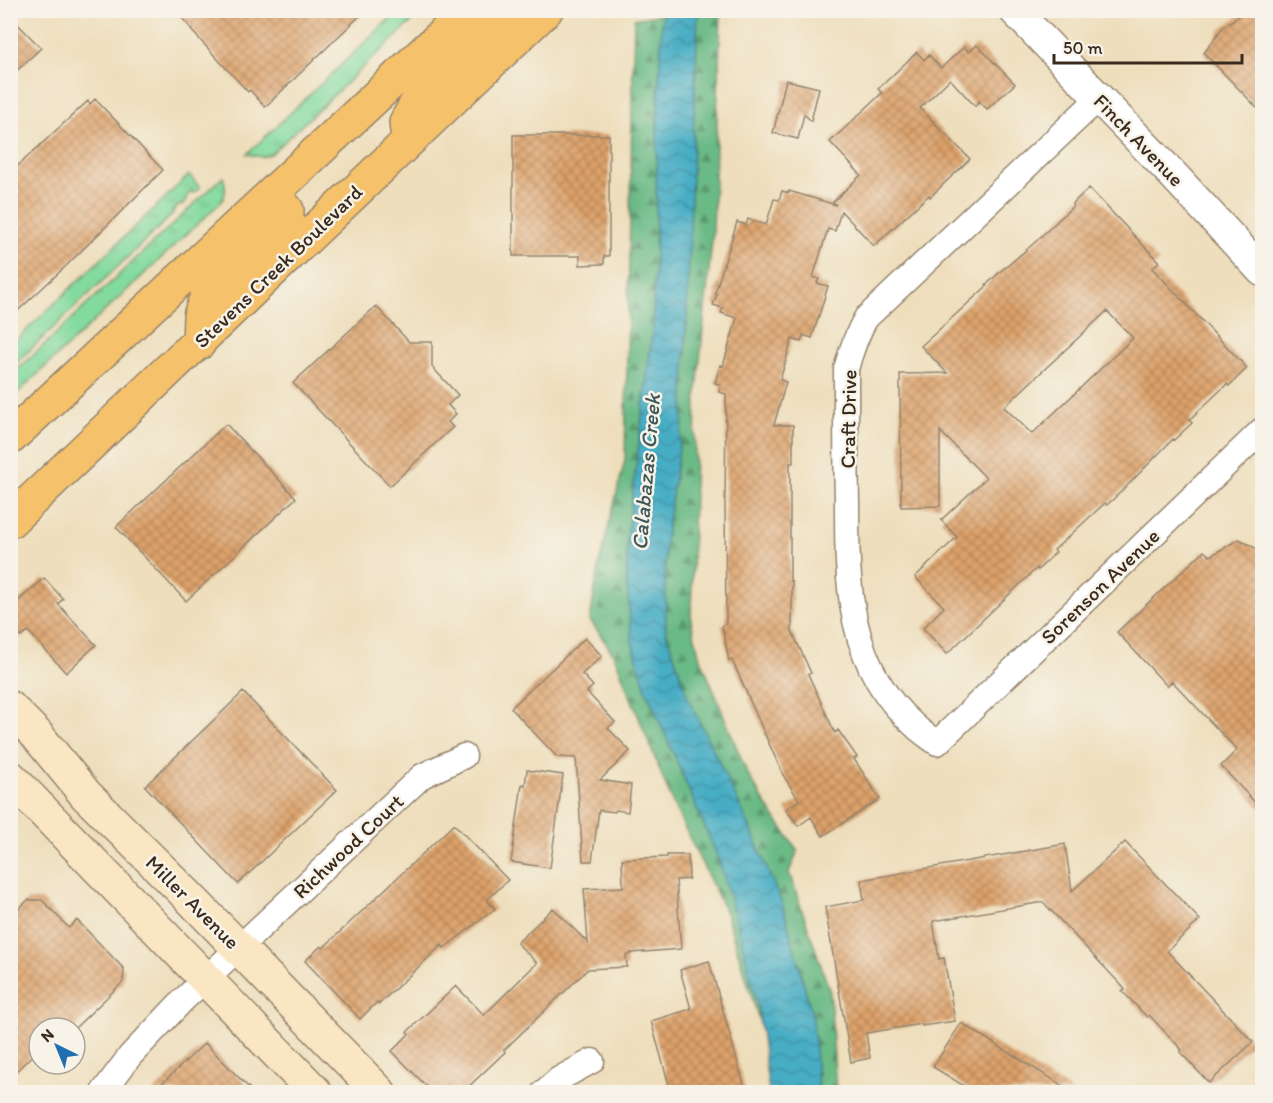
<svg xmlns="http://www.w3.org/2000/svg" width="1273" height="1103" viewBox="0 0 1273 1103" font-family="Itim,sans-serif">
  <defs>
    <pattern id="grass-tufts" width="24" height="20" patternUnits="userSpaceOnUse" patternTransform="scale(1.5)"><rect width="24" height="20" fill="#83da9f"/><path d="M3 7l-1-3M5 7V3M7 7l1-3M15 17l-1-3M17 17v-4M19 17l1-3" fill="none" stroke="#72bb88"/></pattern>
    <pattern id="forest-firs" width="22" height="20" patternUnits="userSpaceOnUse" patternTransform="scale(1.5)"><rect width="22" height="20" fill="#6aba86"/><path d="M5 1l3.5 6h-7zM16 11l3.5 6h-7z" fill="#58976d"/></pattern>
    <pattern id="water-waves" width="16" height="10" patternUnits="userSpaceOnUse" patternTransform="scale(1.5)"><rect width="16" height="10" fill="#46adc5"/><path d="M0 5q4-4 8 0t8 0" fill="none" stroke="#3c8d9f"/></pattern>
    <pattern id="building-cross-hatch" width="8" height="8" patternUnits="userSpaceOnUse" patternTransform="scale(1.5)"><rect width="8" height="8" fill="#dda26b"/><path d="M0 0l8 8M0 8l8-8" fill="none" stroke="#b48457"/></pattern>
  </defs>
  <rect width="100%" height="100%" fill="#f7f3e8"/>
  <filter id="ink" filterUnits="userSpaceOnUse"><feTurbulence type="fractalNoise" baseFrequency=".0167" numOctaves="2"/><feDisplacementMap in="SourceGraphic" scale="12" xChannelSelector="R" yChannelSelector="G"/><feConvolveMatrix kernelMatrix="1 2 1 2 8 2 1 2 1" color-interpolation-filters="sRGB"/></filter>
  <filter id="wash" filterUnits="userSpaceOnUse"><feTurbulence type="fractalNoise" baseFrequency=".008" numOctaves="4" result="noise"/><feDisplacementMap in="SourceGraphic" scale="24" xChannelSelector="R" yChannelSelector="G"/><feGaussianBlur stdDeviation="1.35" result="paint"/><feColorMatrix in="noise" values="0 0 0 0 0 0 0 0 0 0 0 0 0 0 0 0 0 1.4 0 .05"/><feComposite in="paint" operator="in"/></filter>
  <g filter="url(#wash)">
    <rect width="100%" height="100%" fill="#eedebc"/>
    <!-- grass -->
    <path fill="url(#grass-tufts)" stroke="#5f825e" stroke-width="1.5" d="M398,11H423L271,154L261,157L247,154Z
      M189,175L200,188L194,193L192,191L185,198L187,200L181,206L179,205L172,212L173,214L11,368V345Z
      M223,177C226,186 227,193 221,202L11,399V376Z"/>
    <!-- forest -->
    <path fill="url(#forest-firs)" stroke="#527252" stroke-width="1.5" d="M681,11H721L713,230L696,400L691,621L699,654L747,773L767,806L798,851L789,872L830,992L836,1092H781L726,913L674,806L614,655L590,620L599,564L625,460L634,19Z"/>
    <!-- water -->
    <path fill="url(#water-waves)" stroke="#406c72" stroke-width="1.5" d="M664,11H698L683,422L665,543L666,632L689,700L745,816L783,906L813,1018L818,1092H769L758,1007L737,922L718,858L646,690L632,641L627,586V539L653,326L656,209L657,125L662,22Z"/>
    <g id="blocks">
      <!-- building -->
      <path fill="url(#building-cross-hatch)" fill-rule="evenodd" d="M175,10H366L265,107L250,90L248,92L191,30L192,29Z
        M1247,10H1263V114L1204,53L1223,27Z
        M10,16L41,48L10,77Z
        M977,45L1015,84L987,109L979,101L975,106L950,79L920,108L970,159L930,197L929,195L874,246L841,211L835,231L828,229L813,277L819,279L817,283L828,286L812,338L803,335L801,342L792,339L780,380L786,382L774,425H793V463H790V581H792V631L811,673L808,674L835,733L838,730L857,757L854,759L880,799L823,836L811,817L798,826L786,809L799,800L783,775L732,660L729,661L722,625L726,624L725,505L726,394L719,392L721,385L715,383L720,365L723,366L737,318L721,313L723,308L713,305L717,294L715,293L737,222L746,225L748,219L766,225L774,199L779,200L782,191L789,193V191L836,205L833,202L861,175L830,142L882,93L878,89L917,52L924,60L929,55L941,68L964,47L969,52Z
        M786,80L819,88L811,121L804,114L798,139L773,133Z
        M95,99L163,170L65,267L10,318V173L88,101L90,104Z
        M513,135H609V256H604V264L580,265V256H513Z
        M1089,188L1159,262L1152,268L1247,368L1229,386L1227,384L1189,420L1192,423L1174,440L1173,439L1125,488L1107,505L1105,503L1054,550L1056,552L1038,570L1037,568L995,608L947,654L923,628L944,607L915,577L957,537L941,520L986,478L940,431V506L901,507L900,374L947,373L921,346L987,286L986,285L1004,268H1005L1033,244L1073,206L1072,204ZM1107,311L1133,338L1032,434L1004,407Z
        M376,306L409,342H432V367L458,395L448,405L456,414L448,422L453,427L390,486L293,383Z
        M226,424L296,498L186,601L116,527Z
        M1239,539L1257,549L1263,557V811L1221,766L1237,750L1172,681L1167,686L1117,632L1204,551L1210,556Z
        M44,578L63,599L58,604L96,645L66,673L28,631L21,637L10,626V608Z
        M585,638L602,656L582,674L593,686L587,692L615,722L608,728L630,751L600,780L631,785L628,812L616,810L615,812L599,810L592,861H583L576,758L557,757L511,708Z
        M243,692L337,790L238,884L145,786Z
        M527,770L563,775L550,868L511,862L522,784L525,785Z
        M454,824L508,880L487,900L495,909L444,948L442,945L379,1004L377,1002L360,1019L305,961L321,946L323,948Z
        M1125,842L1200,920L1167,951L1253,1042L1209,1083L1180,1052L1182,1050L1149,1015L1147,1017L1122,991L1125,989L1043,902L933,921L939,959L944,958L955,1021L922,1026V1024L866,1033L870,1058L851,1062L825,907L864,900L861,880L1065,844L1072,891Z
        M667,855H688L689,879L676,880L681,949L631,953V954L626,955L627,967L588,969L504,1050L505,1052L463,1092H432L392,1051L409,1034L407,1032L456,986L484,1015L537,963L517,943L553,908L588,943L584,889L623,887L622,859L667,857Z
        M28,900H42L69,928L77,920L124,969L123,982L75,1028H39V1049L10,1077V917Z
        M709,961L746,1092H671L651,1021L691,1009L680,970Z
        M961,1023L1073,1092H974L933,1067Z
        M205,1043L253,1092H153Z"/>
    </g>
  </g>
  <g filter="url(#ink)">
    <use href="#blocks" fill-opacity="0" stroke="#94846d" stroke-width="1.5"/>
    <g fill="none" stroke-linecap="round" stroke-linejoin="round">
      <defs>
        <path id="minor" d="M1099,98L866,318C856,335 851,351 846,369C846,414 846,458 847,502C847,585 847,666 915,726C921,732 929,737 937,743L1262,430
          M103,1092L130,1056L182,1001L422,776L464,756
          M544,1092L559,1079L592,1061"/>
        <path id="tertiary" d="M1014,10L1176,178L1262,271"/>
        <path id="secondary" d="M10,708L36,734L86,795L189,897L379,1092
          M10,777L315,1092"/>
        <path id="primary" d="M408,141L406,122L424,90L500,10
          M199,343L200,316L207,295L283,222L287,216V210L273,194
          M10,438L469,10
          M10,521L546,10"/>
      </defs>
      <!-- minor casing -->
      <use href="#minor" stroke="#94846d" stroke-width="27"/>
      <!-- tertiary casing -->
      <use href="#tertiary" stroke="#94846d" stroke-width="33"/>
      <!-- secondary casing -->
      <use href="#secondary" stroke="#94846d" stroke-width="36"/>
      <!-- primary casing -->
      <use href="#primary" stroke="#94846d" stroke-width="36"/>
      <!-- minor -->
      <use href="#minor" stroke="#fff" stroke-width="24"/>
      <!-- tertiary -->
      <use href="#tertiary" stroke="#fff" stroke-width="30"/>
      <!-- secondary -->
      <use href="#secondary" stroke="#fbe6c4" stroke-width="33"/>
      <!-- primary -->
      <use href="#primary" stroke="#f5c16b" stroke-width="33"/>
    </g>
  </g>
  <g text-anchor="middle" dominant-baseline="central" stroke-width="5" stroke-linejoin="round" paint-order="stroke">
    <!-- street labels -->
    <g font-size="21" fill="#3b2a1e" stroke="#f7f3e8">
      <text transform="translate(1139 140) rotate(46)">Finch Avenue</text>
      <text transform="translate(278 266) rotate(-44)">Stevens Creek Boulevard</text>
      <text transform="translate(848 419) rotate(-89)">Craft Drive</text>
      <text transform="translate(1100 586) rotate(-44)">Sorenson Avenue</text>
      <text transform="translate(348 846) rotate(-43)">Richwood Court</text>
      <text transform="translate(193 902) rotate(45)">Miller Avenue</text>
    </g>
    <!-- water labels -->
    <g font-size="22" font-style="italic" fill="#3f5858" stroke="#f7f3e8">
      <text transform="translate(646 472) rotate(-85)">Calabazas Creek</text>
    </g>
  </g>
  <!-- margin -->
  <rect width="1273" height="1103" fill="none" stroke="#f7f3e8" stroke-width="36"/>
  <!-- north arrow -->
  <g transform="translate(57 1046) rotate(317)"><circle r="28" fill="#f7f3e8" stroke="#aca397" stroke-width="1.5"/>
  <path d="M0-4.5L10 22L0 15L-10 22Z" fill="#1f6fb2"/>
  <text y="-9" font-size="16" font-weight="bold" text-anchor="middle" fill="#3b2a1e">N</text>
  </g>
  <!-- scale -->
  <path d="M1054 54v9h188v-9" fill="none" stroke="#3b2a1e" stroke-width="3"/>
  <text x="1063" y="54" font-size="18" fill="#3b2a1e" stroke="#f7f3e8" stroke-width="4.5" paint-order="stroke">50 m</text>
</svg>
